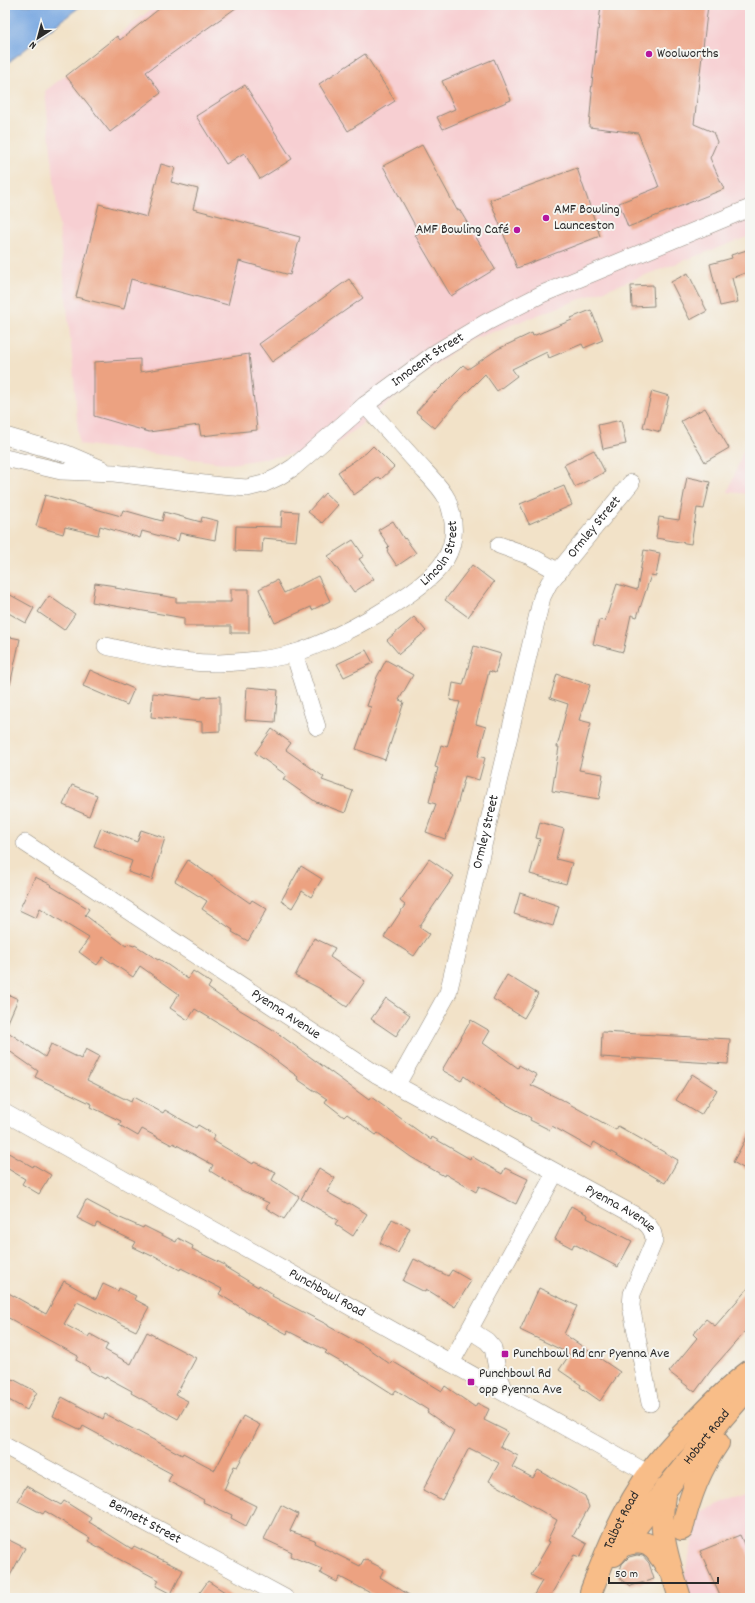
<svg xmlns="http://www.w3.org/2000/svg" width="755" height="1603" viewBox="0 0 755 1603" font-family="Dekko,sans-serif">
  <rect width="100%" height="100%" fill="#f6f6f2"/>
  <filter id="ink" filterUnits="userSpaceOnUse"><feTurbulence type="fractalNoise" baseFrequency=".025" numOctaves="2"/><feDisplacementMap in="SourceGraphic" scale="8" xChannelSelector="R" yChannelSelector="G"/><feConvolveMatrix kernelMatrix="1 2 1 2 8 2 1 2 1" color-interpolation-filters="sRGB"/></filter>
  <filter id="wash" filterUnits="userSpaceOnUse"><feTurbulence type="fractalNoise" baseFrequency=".012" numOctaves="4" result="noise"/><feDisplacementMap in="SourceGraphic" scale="16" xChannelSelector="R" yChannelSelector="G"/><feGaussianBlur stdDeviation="0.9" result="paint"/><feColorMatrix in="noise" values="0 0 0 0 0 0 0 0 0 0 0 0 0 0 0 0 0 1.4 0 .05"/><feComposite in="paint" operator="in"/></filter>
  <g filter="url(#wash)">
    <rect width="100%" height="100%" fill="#f2e2c8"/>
    <!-- built -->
    <path fill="#f7cfd2" d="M157,5H750V236L463,343L332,448L231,464L79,444L73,366L45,91Z
      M750,433V494L728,492Z
      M750,1491V1598H679L700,1512Z"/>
    <!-- water -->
    <path fill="#78a7e1" stroke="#526986" d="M5,5H82L5,65Z"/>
    <g id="blocks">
      <!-- building -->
      <path fill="#eca281" d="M164,5H240L146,72L161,93L110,132L66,76L117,36L120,40Z
        M601,5H708L694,124L713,132L717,142L710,158L724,189L628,227L619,203L659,187L638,133L589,127L592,92H591Z
        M365,54L395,101L348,131L319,84Z
        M494,59L511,100L443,129L437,117L455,109L442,81Z
        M245,85L292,159L260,179L244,153L226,164L196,116Z
        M422,145L457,210L459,209L495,269L451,296L415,235L419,233L383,166Z
        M161,164L175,168L171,182L198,189L193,209L300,237L290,275L239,261L228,305L131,279L124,309L76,297L99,204L147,217Z
        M577,168L600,236L517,268L490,200Z
        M750,249V271L732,278L738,302L720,306L710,264L732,258L731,255Z
        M688,273L707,311L690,320L671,282Z
        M349,279L363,298L272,362L259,344Z
        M653,285L654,306L632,307L631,286Z
        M591,310L603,340L584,348L582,344L549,358L547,352L512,369L517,376L497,391L485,374L456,403L435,428L416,412L434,392L435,393L463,365L468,369L498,349L532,333L533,336L572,320L571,318Z
        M249,354L257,430L201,436L199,425L149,432L94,416V362L140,359V372Z
        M652,391L669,396L660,432L643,427Z
        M705,408L729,448L705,462L681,421Z
        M621,420L626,444L603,449L598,425Z
        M373,446L394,467L381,479L379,477L354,495L338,472L366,453Z
        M594,450L605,472L575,487L564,465Z
        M687,477L710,482L704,509L697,508L691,544L656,538L659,517L679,520Z
        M564,486L572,505L529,524L520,504Z
        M325,493L338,505L322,523L308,512Z
        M45,495L121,516L123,510L162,521L164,512L201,522L202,517L218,521L215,540L180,533L178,541L142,531L140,538L100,526L98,535L65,527L63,534L36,526Z
        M282,511L299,512L296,541L263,538L262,552L235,551L236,526L281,527Z
        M393,521L404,539L405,538L416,553L397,566L387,551L388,550L387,548L389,546L378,530Z
        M353,540L364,556L359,559L374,579L354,592L328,556Z
        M644,550L660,553L656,576L651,575L637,617L631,615L623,652L593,644L599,620L605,621L617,584L637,590Z
        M472,565L494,582L468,617L445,600Z
        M318,576L330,601L312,610L311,607L275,623L259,589L277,580L284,593Z
        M95,583L116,586L115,588L176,598V602H231V589H249V633H231V626H184V618L92,602Z
        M5,592L34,608L26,623L5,611Z
        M49,596L75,614L64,630L38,612Z
        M414,617L426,631L399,654L387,640Z
        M5,636L20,639L10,685H5Z
        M474,646L501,654L495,673L489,671L476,724L486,727L478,756L485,758L479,780L465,776L454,817L445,839L426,832L436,804L429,802L438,768L435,767L441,745L447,747L460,702L450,700L453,683L463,685Z
        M366,650L373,663L344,677L337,664Z
        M386,660L413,675L399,700L404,702L385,760L356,749L371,707L367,706L377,677Z
        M90,670L134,689L127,705L83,686Z
        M557,674L590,685L579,720L591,723L579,770L603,774L599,799L552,791L559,747H557L568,704L550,698Z
        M247,687L278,690L275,722L245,720Z
        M153,693L202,699V697L220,696V731L202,732V722L151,717Z
        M272,729L291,743L286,750L324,777L322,780L353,791L345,813L316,802L283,779L286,775L255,753Z
        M72,785L97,795L89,816L63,805Z
        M540,822L564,829L556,859L572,863L566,884L530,874L540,839L536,838Z
        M101,828L137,842L141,830L165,838L152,880L128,872L132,861L94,846Z
        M429,859L454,876L419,927L429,934L414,956L384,937L405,905L400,901Z
        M188,860L250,903L252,900L267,909L248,941L232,932L233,930L202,909L207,901L175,881Z
        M301,866L322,879L311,897L302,891L292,908L281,901Z
        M35,877L52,885L51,886L89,909L85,915L126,946L128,944L134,946L135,945L158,960L159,959L188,979L193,971L211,983L208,988L240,1010L272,1029L369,1100L371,1097L431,1140L432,1137L470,1159L471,1156L502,1174L505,1168L528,1179L516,1204L479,1186L476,1192L445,1174L444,1176L411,1157L378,1133L376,1135L347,1114L344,1117L325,1102L327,1099L297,1079L298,1077L258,1047L195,1009L188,1020L170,1008L179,994L140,966L133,977L103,957L97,965L79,952L89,938L40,908L36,918L19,910Z
        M520,893L559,906L553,926L514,914Z
        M314,938L335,948L330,957L365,981L347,1007L319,988L295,976Z
        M507,975L538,994L524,1018L493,999Z
        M5,993L18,999L5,1029Z
        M386,998L410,1015L396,1036L371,1019Z
        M471,1020L490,1031L483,1043L518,1068L519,1065L537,1075L531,1085L564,1101L616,1130L618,1126L678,1160L665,1183L594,1142L591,1148L552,1126L550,1130L530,1120L531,1118L488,1094L464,1076L461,1081L442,1070Z
        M5,1030L45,1057L51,1044L81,1059L86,1049L99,1056L87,1080L131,1102L133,1097L163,1113L165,1110L196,1128L198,1125L215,1135L212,1140L253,1164L254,1162L276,1172L272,1180L299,1197L284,1219L266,1208L269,1203L241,1190L210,1171L213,1165L173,1143L172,1145L142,1129L138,1136L119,1125L121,1121L91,1107L92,1104L35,1077L38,1071L5,1048Z
        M602,1032L730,1039L728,1064L632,1058V1059L601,1057Z
        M692,1074L717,1090L701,1115L676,1100Z
        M750,1131V1172L733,1162Z
        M5,1151L33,1167L34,1165L51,1175L39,1194L22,1184L25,1179L5,1167Z
        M319,1168L335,1178L327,1192L348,1204L349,1203L367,1214L353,1236L335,1224L338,1220L301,1199Z
        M86,1200L118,1217L143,1228L144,1226L176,1242L178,1238L193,1246L192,1249L225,1265V1267L258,1287L259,1285L273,1294L272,1296L328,1325V1326L366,1347L390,1364L392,1361L442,1391L445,1386L475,1407L477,1403L489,1409L484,1420L508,1432L500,1446L518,1456L512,1467L533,1478L538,1470L585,1496L589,1507L573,1536L587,1544L580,1557L574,1555L549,1598H532L542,1581L531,1575L550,1542L547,1541L557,1520L489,1481L499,1463L469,1448L442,1500L423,1490L454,1431L427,1412L428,1410L396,1390L393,1394L346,1364V1365L325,1353L327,1351L288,1331L287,1334L245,1311V1310L219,1294L222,1289L181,1268L180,1270L153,1255L152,1256L133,1247L136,1242L97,1223L95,1227L77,1218Z
        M571,1206L588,1215L587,1218L632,1241L618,1267L574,1244L572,1248L555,1239Z
        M392,1219L410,1228L398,1253L380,1243Z
        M414,1259L448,1276L452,1270L471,1281L455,1307L426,1289L425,1292L403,1281Z
        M64,1281L96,1299L103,1284L118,1291L119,1288L136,1296L134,1299L149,1307L136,1331L77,1302L64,1324L88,1337L90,1334L108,1344L105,1350L131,1364L147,1332L196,1358L176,1395L188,1401L178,1419L131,1393L132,1391L106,1377L105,1379L89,1370L90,1368L76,1360L78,1356L5,1316V1291L46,1314Z
        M750,1286V1326L712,1369L695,1392L669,1372L697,1338L693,1334L706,1319L715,1326Z
        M539,1288L577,1306L564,1334L620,1372L600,1401L580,1387L581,1385L559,1370L570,1354L520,1330Z
        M5,1375L37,1392L27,1410L5,1398Z
        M62,1397L103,1419L105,1414L182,1455L183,1453L215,1470L243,1416L260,1425L237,1467L234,1466L224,1490L256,1506L246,1526L231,1518L232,1515L203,1502L204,1500L168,1481L172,1474L83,1426L81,1430L53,1416Z
        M26,1486L61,1505L64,1501L91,1518L89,1522L132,1549L134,1546L183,1570L171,1594L156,1586L159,1580L115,1557L88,1541L90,1538L45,1511L43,1514L18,1501Z
        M281,1505L298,1514L290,1531L315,1540L314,1543L360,1566L364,1559L384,1569L380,1577L414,1598H380L340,1577L337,1582L320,1573L322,1569L290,1556L292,1552L264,1539Z
        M740,1535L750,1558V1598H721L700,1551Z
        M5,1538L25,1548L5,1585Z
        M637,1555L643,1556L649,1563L654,1579L631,1586L618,1577L622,1564L629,1557Z
        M208,1581L234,1598H196Z"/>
    </g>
  </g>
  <g filter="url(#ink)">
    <use href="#blocks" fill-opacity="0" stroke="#8e867a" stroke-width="1"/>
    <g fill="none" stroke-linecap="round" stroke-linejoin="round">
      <defs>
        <g id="minor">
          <path d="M5,436L67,454L102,469"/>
          <path id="s1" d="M5,458L61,471L114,473L221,486L247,488L263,484L278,477L294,467L365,405L437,352L487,322L542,294L750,208"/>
          <path d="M499,545L530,556L559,572"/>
          <path id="s2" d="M106,646C144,655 181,664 219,663C240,662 275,659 295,653C332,642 425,593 445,560C453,547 455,531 452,516C451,511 449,504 447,499C441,487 429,476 420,466C402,446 384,426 365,405"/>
          <path d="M294,653L317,727"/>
          <path id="s3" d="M25,843L376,1074L636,1216C646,1223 654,1228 654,1241L632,1294L631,1306L650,1403"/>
          <path id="s4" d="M396,1086L448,993L542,597L549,583L631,483"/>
          <path id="s5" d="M5,1113L649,1474"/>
          <path d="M470,1330L487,1341L493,1348L498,1374L506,1393"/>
          <path d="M451,1363L555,1173"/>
          <path id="s6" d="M5,1446L285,1598"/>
        </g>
        <g id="major">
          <path d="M665,1489C657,1531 668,1559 680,1598"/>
          <path d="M682,1529C689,1498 700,1469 718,1443"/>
          <path d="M621,1546C646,1537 654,1545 667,1567"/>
          <path id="s7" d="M614,1555L723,1417L750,1386"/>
          <path id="s8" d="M591,1592C610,1541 631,1492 667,1451C677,1439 688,1429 699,1418C715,1401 731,1385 750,1371"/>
        </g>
      </defs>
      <!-- minor casing -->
      <use href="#minor" stroke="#8e867a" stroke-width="18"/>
      <!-- major casing -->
      <use href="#major" stroke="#8e867a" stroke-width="24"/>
      <!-- minor -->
      <use href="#minor" stroke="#fff" stroke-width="17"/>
      <!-- major -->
      <use href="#major" stroke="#f8bd88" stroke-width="22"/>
    </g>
  </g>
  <!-- markers -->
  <g fill="#b5179e" stroke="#f6f6f2" stroke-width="1.5">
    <circle cx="649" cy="54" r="4"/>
    <circle cx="546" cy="218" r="4"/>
    <circle cx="517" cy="230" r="4"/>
    <rect x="501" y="1350" width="8" height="8" rx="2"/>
    <rect x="467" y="1378" width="8" height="8" rx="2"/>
  </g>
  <g text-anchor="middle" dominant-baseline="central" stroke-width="4" stroke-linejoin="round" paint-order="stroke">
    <!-- poi labels -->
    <g font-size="14" fill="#2b2b2b" stroke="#f6f6f2" text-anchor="start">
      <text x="657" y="54">Woolworths</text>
      <text x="554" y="210">AMF Bowling<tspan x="554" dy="16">Launceston</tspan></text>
      <text x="509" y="230" text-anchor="end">AMF Bowling Café</text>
      <text x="513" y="1354">Punchbowl Rd cnr Pyenna Ave</text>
      <text x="479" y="1374">Punchbowl Rd<tspan x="479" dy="16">opp Pyenna Ave</tspan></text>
    </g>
    <!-- street labels -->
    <g font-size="14" fill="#2b2b2b" stroke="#f6f6f2">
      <text stroke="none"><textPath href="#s1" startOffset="468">Innocent Street</textPath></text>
      <text stroke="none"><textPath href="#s4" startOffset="601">Ormley Street</textPath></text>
      <text stroke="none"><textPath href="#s2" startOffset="374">Lincoln Street</textPath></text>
      <text stroke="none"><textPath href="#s4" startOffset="272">Ormley Street</textPath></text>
      <text stroke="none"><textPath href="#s3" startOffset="312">Pyenna Avenue</textPath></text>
      <text stroke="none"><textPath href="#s3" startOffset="699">Pyenna Avenue</textPath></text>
      <text stroke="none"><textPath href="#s5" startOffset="369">Punchbowl Road</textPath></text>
      <text stroke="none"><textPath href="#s7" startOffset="150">Hobart Road</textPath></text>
      <text stroke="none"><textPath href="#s8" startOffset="78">Talbot Road</textPath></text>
      <text stroke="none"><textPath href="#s6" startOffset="159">Bennett Street</textPath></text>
    </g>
  </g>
  <!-- margin -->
  <rect width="755" height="1603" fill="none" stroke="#f6f6f2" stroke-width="20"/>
  <!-- north arrow -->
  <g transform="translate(38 38) rotate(216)" stroke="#f6f6f2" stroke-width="3" paint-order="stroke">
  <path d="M0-3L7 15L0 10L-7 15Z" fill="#2b2b2b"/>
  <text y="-6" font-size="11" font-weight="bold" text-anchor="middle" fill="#2b2b2b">N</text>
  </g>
  <!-- scale -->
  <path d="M609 1577v6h109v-6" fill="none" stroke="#2b2b2b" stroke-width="2"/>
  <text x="615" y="1577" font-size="12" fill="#2b2b2b" stroke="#f6f6f2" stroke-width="3" paint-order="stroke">50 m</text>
</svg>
